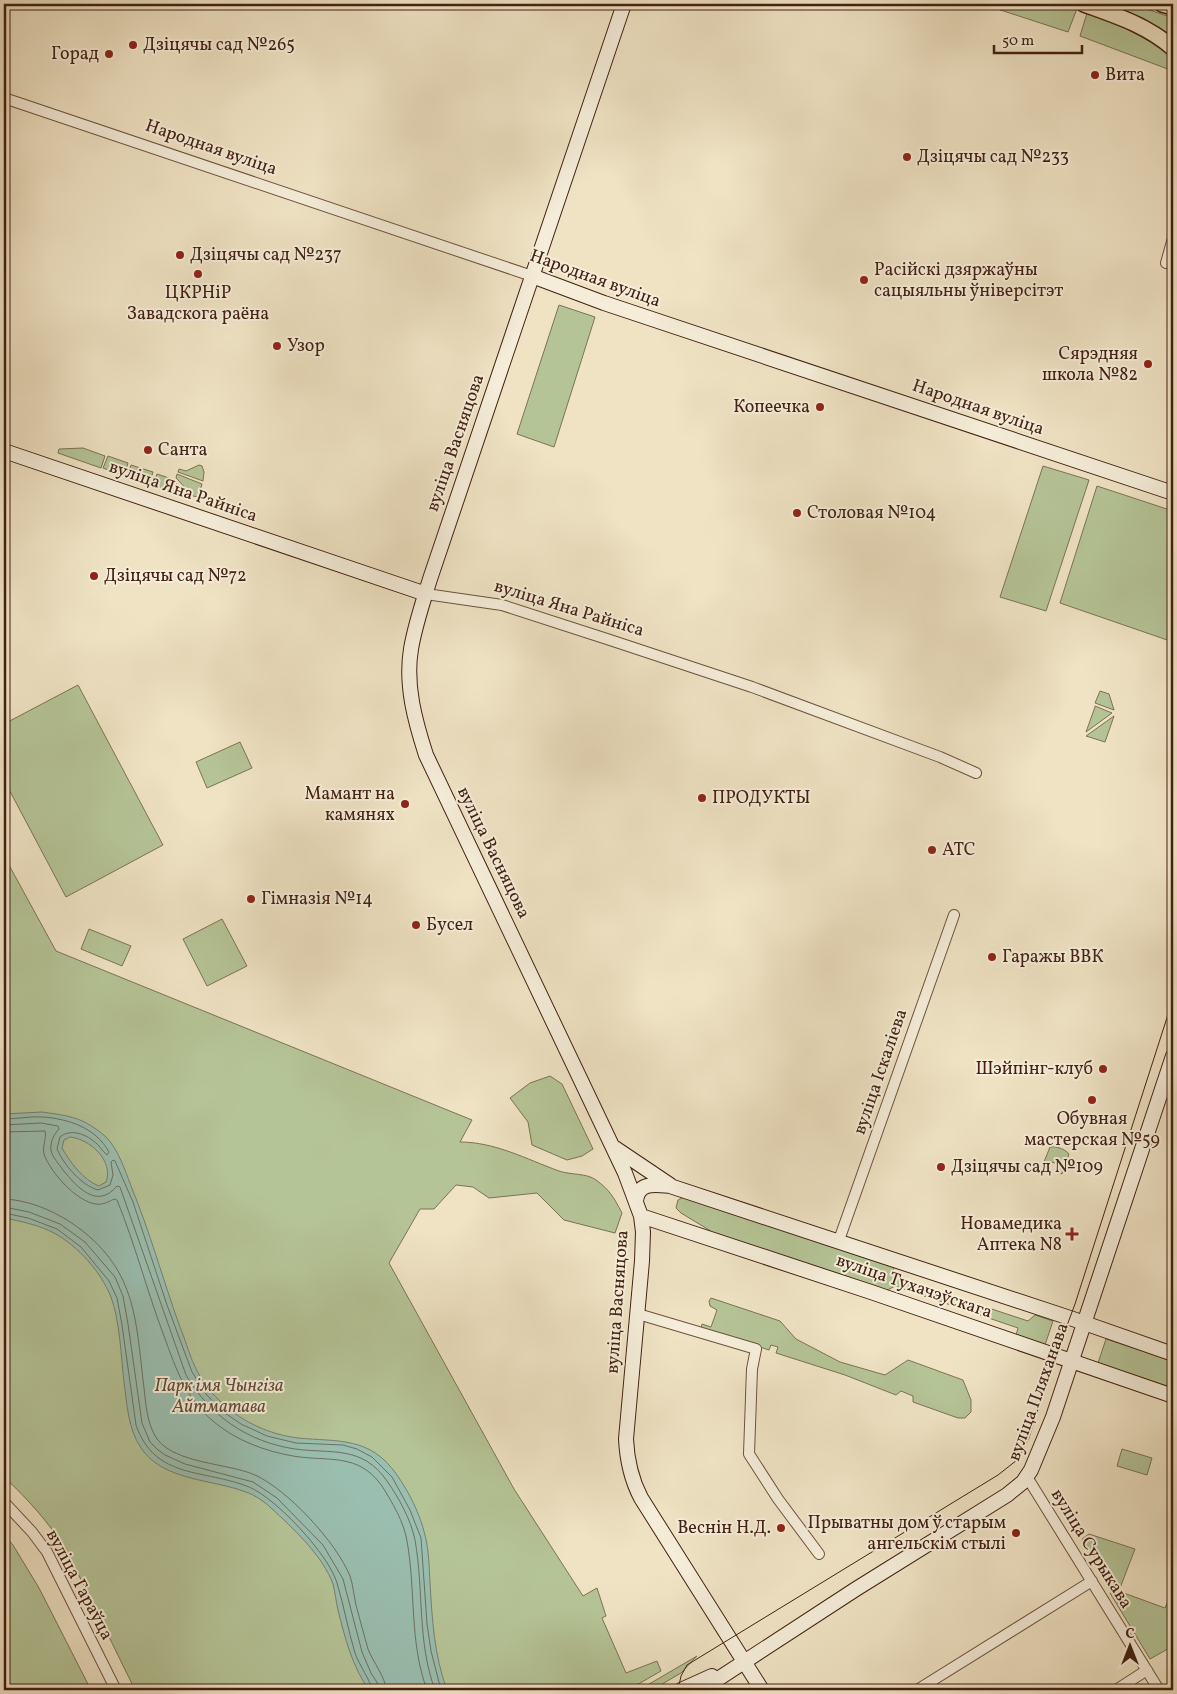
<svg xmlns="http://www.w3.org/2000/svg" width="1177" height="1694" viewBox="0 0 1177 1694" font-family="Vollkorn,serif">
  <rect width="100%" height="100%" fill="#efe3c4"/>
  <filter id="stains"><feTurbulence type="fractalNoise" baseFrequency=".004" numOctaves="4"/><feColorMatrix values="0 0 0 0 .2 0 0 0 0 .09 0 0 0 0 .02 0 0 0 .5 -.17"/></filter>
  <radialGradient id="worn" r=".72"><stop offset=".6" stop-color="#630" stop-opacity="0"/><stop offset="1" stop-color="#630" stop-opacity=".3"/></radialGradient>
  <!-- green -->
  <path fill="#b5c497" stroke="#7c7254" d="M982,4H1072L1078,6L1068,32Z
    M1106,4H1132L1173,18V40L1157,27L1143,18Z
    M1088,10L1155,40L1173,56V71L1080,36Z
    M559,305L595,317L554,447L517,434Z
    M83,448L105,456L101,468L58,453L59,449Z
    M108,456L128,463L124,476L103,468Z
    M131,465L153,472L149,484L127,477Z
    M199,465L202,466L204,472L203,481L178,472L179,469L186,471Z
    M1043,466L1089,480L1046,611L1000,597Z
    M157,474L172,479L190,497L153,485Z
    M177,474L202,484L198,497L193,496L176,478Z
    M1097,486L1173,511V642L1060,603Z
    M78,685L163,845L66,897L4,780V724Z
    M1100,691L1109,694L1114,710L1095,703Z
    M1095,706L1112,713L1086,732L1095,707Z
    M1114,716L1105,742L1086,736Z
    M240,742L252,768L207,788L196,762Z
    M4,856L56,951L472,1120L460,1142C495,1142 526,1159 559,1171C570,1175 587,1173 596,1180C610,1190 614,1198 622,1213L615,1233L564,1220L537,1193L489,1198L473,1187L456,1185L434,1209H420L389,1263L514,1489L583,1596L597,1588L606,1616L602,1618L626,1673L657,1661L661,1671L628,1690H135L66,1549C48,1522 28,1499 4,1477Z
    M222,919L247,966L207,986L183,939Z
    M89,929L131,946L122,966L81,949Z
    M550,1076L562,1084L593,1149L582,1156L567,1160L532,1145L528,1122L510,1098L530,1083Z
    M1050,1147C1056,1146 1065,1149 1069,1154L1062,1174L1057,1172L1059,1164L1051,1162L1049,1169L1042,1167Z
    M684,1197L893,1266L895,1277L1028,1321L1035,1315L1053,1321L1045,1345L1016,1335L1018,1328L895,1286L886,1291L714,1233L681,1213L676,1208L678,1200Z
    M711,1298L780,1321L796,1339L840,1362L885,1375L908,1360L963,1380L971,1400V1412L965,1418H958L913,1402V1396L901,1391L896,1395L845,1375L776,1353L778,1347L771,1345L769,1350L701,1328L702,1324L711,1327L717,1310L710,1306L709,1301Z
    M1106,1339L1173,1361V1388L1098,1363Z
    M1122,1449L1152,1458L1147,1475L1117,1466Z
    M1089,1534L1135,1549L1120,1588H1115L1082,1539Z
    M4,1535L13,1545L39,1588L91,1690H75L72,1685L62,1690H4Z
    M1173,1589V1646L1150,1659L1110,1593L1121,1592L1165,1608Z
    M697,1656L681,1673L652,1690H639Z"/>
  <!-- water -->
  <path fill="#9abeaf" stroke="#777f70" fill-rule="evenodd" d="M42,1112C70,1116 83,1117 106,1137C118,1149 125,1170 131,1186C150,1232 163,1280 180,1327C186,1341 190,1358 197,1371C217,1408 256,1433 298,1438C338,1442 370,1436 397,1475C409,1492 420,1514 425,1535C429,1550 429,1567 430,1582C432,1618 434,1655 447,1690H369C352,1666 345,1638 338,1610C336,1601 335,1592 333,1584C323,1556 293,1528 271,1508C265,1502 255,1495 246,1492C212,1479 163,1481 141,1448C128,1429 127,1404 124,1382C121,1357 120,1321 111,1297C101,1272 78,1246 54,1233C39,1225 20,1221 4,1218V1114ZM70,1137C90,1139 114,1161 106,1182L99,1186C83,1180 70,1162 62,1148L64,1140Z"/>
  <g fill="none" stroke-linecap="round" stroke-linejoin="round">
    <!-- shore -->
    <path stroke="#6e7060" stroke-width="1" d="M4,1119C17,1119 30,1116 43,1117C69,1119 96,1128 109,1152L107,1155C104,1152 102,1150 99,1146C90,1136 72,1127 60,1137L57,1149C64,1165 81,1185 98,1190L110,1185L113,1175L111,1162L113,1160L115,1161L133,1202L167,1305L192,1372L206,1394L222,1411L241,1424L267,1436L296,1443L343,1445L357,1449L372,1457L392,1477L410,1510L421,1538L427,1624L431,1651L441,1690
      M4,1125L41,1123L58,1126L59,1129C54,1134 50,1142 51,1150C52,1157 59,1164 63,1170C77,1187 97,1210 117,1186L120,1187L186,1375C210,1416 248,1442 295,1449C332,1454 362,1445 387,1481C399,1498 411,1520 415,1540C424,1590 417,1642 435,1690
      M4,1132L45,1131C47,1138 42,1146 44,1154C50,1172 77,1202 96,1204C103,1205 108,1202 114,1199L117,1200C135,1244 147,1291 164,1336C176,1369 186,1399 214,1422C237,1441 265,1451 293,1456C328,1462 358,1452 382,1486C392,1502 404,1522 407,1541C416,1590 409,1642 427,1690
      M4,1199C31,1200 59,1213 80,1229C137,1272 136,1323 144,1388C146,1405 147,1424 157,1439C176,1464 228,1463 255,1475C288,1490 336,1542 350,1576C353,1585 354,1596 356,1605C360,1620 364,1635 368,1649C373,1662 386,1678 386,1690
      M4,1207L29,1212L60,1224L85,1242L115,1277L123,1296L128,1324L142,1423L150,1442L157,1449L165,1455L185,1464L253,1482L277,1498L323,1545L343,1579L362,1652L371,1673L378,1684L379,1690
      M4,1213L28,1218L57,1229L81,1247L109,1281L117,1298L122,1325L136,1425C155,1480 205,1469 249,1487C276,1498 329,1555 337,1583C344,1606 348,1630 355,1653C358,1663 372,1683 372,1690"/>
    <defs>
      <path id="street" d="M4,98L532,276
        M1166,263L1173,238
        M426,594L502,605L610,640L752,687L940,757L976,773
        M839,1240L954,915
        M638,1314L756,1349L752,1369L749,1454L778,1499L819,1554
        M1027,1477L1159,1690
        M4,1502L32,1532L47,1552L116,1690
        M917,1690L1092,1581
        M1116,1690L1147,1670"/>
      <path id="secondary" d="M624,4L430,579C423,602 415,625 411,649C405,685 415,721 426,755L625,1173L641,1216L643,1232L642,1261L626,1439C627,1460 631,1479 641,1498L762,1690
        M532,276L604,303L1173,493
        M4,451L426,594
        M615,1148L670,1185
        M636,1201C638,1181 656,1185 670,1186L1070,1318L1173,1354
        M641,1216L871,1292L1173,1396
        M681,1690L712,1676
        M701,1690L856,1589L1007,1495L1023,1482L1031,1470L1053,1417L1173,1056"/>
      <path id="primary" d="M1084,4C1117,16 1146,25 1173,48
        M1162,4L1173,7"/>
    </defs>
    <!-- street casing -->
    <use href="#street" stroke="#6e523e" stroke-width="12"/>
    <!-- secondary casing -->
    <use href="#secondary" stroke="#432112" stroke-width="16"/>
    <!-- primary casing -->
    <use href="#primary" stroke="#432112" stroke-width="18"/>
    <!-- street -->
    <use href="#street" stroke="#f5edd9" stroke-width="10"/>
    <!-- secondary -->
    <use href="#secondary" stroke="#f5edd9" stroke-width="14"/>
    <!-- primary -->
    <use href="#primary" stroke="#efe3c4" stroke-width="15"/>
    <!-- tram -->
    <path stroke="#432112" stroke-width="1" d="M678,1690L681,1676L687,1665L998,1475L1017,1460L1029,1438L1050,1371L1075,1304L1173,999"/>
  </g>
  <!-- markers -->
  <g fill="#8f2418" stroke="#f5edd9" stroke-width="2">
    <circle cx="133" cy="45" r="5"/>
    <circle cx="109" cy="54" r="5"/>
    <circle cx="1095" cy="75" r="5"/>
    <circle cx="907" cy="157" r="5"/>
    <circle cx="180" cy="255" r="5"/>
    <circle cx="198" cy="274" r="5"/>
    <circle cx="864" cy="280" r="5"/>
    <circle cx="277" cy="346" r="5"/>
    <circle cx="1148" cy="364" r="5"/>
    <circle cx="820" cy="407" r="5"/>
    <circle cx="148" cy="450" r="5"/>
    <circle cx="797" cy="513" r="5"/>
    <circle cx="94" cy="576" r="5"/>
    <circle cx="702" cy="798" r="5"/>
    <circle cx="405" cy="804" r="5"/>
    <circle cx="932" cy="850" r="5"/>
    <circle cx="251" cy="899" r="5"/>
    <circle cx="416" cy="925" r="5"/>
    <circle cx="992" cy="957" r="5"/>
    <circle cx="1103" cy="1069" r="5"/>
    <circle cx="1092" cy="1100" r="5"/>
    <circle cx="941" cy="1167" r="5"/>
    <path d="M1069.5 1226.5h5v5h5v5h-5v5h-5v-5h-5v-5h5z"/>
    <circle cx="781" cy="1528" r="5"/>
    <circle cx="1016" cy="1533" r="5"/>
  </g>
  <g text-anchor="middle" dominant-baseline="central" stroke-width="4" stroke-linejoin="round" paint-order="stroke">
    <!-- poi labels -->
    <g font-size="18" fill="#432112" stroke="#f5edd9" text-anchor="start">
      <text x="143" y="45">Дзіцячы сад №265</text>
      <text x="99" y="54" text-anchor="end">Горад</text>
      <text x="1105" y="75">Вита</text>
      <text x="917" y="157">Дзіцячы сад №233</text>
      <text x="190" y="255">Дзіцячы сад №237</text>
      <text x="874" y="270">Расійскі дзяржаўны<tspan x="874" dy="21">сацыяльны ўніверсітэт</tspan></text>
      <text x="198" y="293" text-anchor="middle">ЦКРНіР<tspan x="198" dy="21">Завадскога раёна</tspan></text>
      <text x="287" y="346">Узор</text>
      <text x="1138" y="354" text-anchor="end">Сярэдняя<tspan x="1138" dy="21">школа №82</tspan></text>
      <text x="810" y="407" text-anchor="end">Копеечка</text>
      <text x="158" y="450">Санта</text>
      <text x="807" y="513">Столовая №104</text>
      <text x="104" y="576">Дзіцячы сад №72</text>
      <text x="395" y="794" text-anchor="end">Мамант на<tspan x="395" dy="21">камянях</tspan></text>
      <text x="712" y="798">ПРОДУКТЫ</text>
      <text x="942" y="850">АТС</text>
      <text x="261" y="899">Гімназія №14</text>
      <text x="426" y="925">Бусел</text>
      <text x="1002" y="957">Гаражы ВВК</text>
      <text x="1093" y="1069" text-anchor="end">Шэйпінг-клуб</text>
      <text x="1092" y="1119" text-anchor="middle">Обувная<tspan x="1092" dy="21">мастерская №59</tspan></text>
      <text x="951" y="1167">Дзіцячы сад №109</text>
      <text x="1062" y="1224" text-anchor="end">Новамедика<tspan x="1062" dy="21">Аптека N8</tspan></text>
      <text x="1006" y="1523" text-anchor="end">Прыватны дом ў старым<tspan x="1006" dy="21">ангельскім стылі</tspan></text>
      <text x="771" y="1528" text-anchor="end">Веснін Н.Д.</text>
    </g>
    <!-- street labels -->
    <g font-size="18" fill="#432112" stroke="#f5edd9">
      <text transform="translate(211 148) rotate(19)">Народная вуліца</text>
      <text transform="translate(595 279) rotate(20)">Народная вуліца</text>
      <text transform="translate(978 408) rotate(19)">Народная вуліца</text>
      <text transform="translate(456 443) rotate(-71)">вуліца Васняцова</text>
      <text transform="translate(183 492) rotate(19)">вуліца Яна Райніса</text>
      <text transform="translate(569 609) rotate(17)">вуліца Яна Райніса</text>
      <text transform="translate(493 853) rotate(64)">вуліца Васняцова</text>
      <text transform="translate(881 1072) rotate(-71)">вуліца Іскаліева</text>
      <text transform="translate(914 1287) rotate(19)">вуліца Тухачэўскага</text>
      <text transform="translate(618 1302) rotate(-86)">вуліца Васняцова</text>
      <text transform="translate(1039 1392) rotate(-70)">вуліца Пляханава</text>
      <text transform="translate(1091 1549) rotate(58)">вуліца Сурыкава</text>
      <text transform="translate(79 1585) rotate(62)">вуліца Гараўца</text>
    </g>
    <!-- park labels -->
    <g font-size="18" font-style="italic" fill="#604a33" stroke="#f5edd9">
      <text x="219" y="1386">Парк імя Чынгіза<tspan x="219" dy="21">Айтматава</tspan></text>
    </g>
  </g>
  <!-- margin -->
  <rect width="1177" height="1694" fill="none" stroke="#efe3c4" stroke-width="20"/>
  <rect x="5" y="5" width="1167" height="1684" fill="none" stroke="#432112" stroke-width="2.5"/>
  <rect x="10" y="10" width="1157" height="1674" fill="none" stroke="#432112"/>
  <!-- north arrow -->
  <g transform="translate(1130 1646)" stroke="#f5edd9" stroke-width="4" paint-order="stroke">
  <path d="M0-4L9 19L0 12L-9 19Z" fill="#432112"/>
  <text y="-8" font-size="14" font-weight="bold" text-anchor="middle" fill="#432112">С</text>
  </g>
  <!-- scale -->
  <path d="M994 45v8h88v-8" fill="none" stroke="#432112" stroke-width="2.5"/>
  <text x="1002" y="45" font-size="15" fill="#432112" stroke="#f5edd9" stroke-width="4" paint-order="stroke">50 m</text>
  <rect width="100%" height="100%" filter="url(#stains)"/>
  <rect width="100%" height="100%" fill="url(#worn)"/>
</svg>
